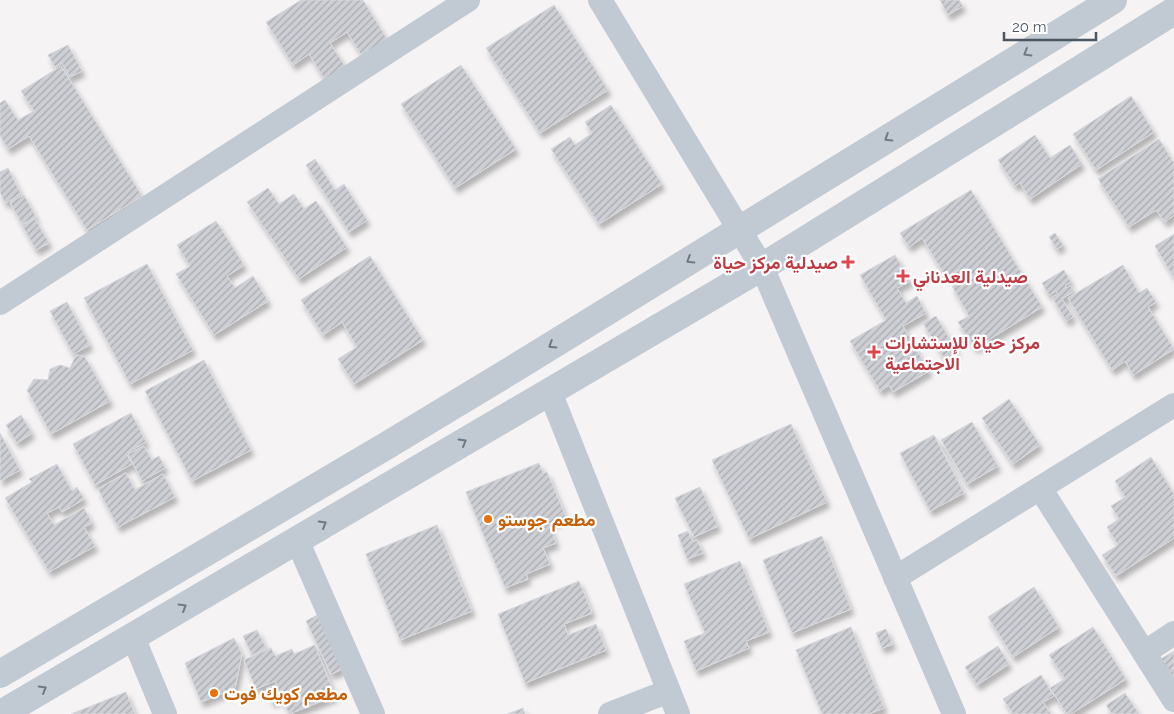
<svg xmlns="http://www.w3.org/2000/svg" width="1174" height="714" viewBox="0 0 1174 714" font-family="Raleway,Vazirmatn,sans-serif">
  <defs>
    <pattern id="building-hatch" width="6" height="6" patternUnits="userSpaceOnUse" patternTransform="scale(1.25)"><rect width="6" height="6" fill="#cdcfd5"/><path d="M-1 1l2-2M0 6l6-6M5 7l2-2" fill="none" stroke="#a8abb0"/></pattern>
    <filter id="shadow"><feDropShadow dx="3" dy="5.5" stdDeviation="2.5" flood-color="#0004"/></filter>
  </defs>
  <rect width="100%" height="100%" fill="#f5f3f3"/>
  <!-- building -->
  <path fill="url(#building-hatch)" stroke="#d7d9de" filter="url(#shadow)" d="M301,0H363L387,39L362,56L347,32L330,43L345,66L325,80L309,54L293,65L266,22Z
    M940,0H959L963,6L948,15Z
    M554,5L608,90L540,133L486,48Z
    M68,45L82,71L70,77L62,63L55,67L48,55Z
    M461,65L516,149L455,188L401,104Z
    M61,66L142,196L87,230L29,136L8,149L0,136V103L5,100L18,120L34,111L21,91Z
    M1131,96L1154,132L1096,170L1073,134Z
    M611,105L662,184L599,224L551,149L570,137L575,145L592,133L585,122Z
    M1035,135L1050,158L1070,145L1082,164L1030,199L1020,183L1015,186L998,160Z
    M1159,139L1174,163V215L1165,222L1156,210L1129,227L1098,179Z
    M315,159L335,190L344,184L367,220L349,232L306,165Z
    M8,168L21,194L5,203L0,192V172Z
    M268,188L279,204L294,194L304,209L316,201L347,247L299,279L247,202Z
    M971,190L1042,307L975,348L958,322L969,316L952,286L964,279L959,270L946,277L922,238L909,247L900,233Z
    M24,195L36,217L22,224L10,202Z
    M35,219L49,243L36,250L22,225Z
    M216,221L244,265L227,276L235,288L253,276L268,301L214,335L176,274L190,266L177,245Z
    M1055,233L1063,245L1057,249L1049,237Z
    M1174,234V278L1155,246Z
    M895,255L910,281L897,288L906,303L917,296L926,313L903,326L929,371L893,392L889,385L880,391L850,341L886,320L860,275Z
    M370,256L423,340L354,384L338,359L357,347L342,322L323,335L301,300Z
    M147,264L193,350L130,384L84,298Z
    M1123,265L1139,293L1147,288L1156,302L1148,307L1174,349L1133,375L1125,361L1112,370L1068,298Z
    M1064,270L1071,282L1065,285L1067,288L1070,285L1074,291L1062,299L1073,317L1066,321L1052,297L1058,294L1056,291L1049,295L1042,283Z
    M67,302L90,345L73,354L50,311Z
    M936,316L957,351L944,358L923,323Z
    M76,355L85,357L110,401L51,434L27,390L34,379L48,380L50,369L60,365L70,368Z
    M204,360L251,450L192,481L145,391Z
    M1009,399L1040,445L1013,464L982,418Z
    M131,413L146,442L126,453L132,464L95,485L73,444Z
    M21,415L32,433L17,443L6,425Z
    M972,422L998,466L967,484L941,440Z
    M791,424L827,502L749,539L712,460Z
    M0,433L20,470L0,481Z
    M934,435L964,493L930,511L900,453Z
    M144,446L152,460L159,456L165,468L142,481L128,454Z
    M1151,457L1174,494V538L1116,576L1102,555L1118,545L1107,527L1119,519L1111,506L1125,497L1115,481Z
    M539,463L543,473L547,472L566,517L549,524L556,543L543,548L550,564L526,574L528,579L505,588L466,492Z
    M57,464L72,491L77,487L84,499L62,512L59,507L47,513L54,525L84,508L92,523L84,527L95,546L49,572L5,498L32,482L29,479Z
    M126,473L135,490L163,474L175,497L118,527L98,489Z
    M700,487L718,526L694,537L675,498Z
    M437,525L472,611L400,640L366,554Z
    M688,531L693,542L697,540L703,553L687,559L678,535Z
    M822,536L851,609L792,633L763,560Z
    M740,561L769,632L746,641L749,648L696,671L684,641L705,633L684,584Z
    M579,581L592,613L564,624L568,635L596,624L606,650L525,683L498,614Z
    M1034,587L1059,627L1013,657L988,617Z
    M317,615L343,669L331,674L306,621Z
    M851,627L884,708L868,714H822L796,650Z
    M1093,627L1126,679L1071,714H1067L1050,688L1065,679L1049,655Z
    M886,629L893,644L882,648L876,633Z
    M257,630L266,648L252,655L243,636Z
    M234,638L242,654L235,688L201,702L185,663Z
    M315,645L335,696L289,714L282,698L272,702L267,688L277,685L275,681L256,689L244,660L271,648L275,656L292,649L294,654Z
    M998,646L1009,664L977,685L965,667Z
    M1174,651V684L1159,660Z
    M1041,675L1054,696L1043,702L1051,714H1013L1003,699Z
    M126,692L135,714H71Z
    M1125,693L1139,714H1112L1106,705Z
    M523,708L525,714H507Z"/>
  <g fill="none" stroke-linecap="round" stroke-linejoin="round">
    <!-- minor -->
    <path stroke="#c1cad2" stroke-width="24" d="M600,0L762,267L954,714
      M0,303L468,0
      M550,392L678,714
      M1040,488L1174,700
      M297,540L373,714
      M895,578L1174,405
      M133,637L165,714
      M1144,653L1174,633
      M610,714L669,691"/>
    <!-- tertiary -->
    <path stroke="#c1cad2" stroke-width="28" d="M0,674L386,446L515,368L1113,0
      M1,714L762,267L1174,11"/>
  </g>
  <!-- one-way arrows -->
  <defs><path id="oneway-chevron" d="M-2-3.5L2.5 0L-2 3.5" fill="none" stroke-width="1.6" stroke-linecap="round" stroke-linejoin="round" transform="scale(1.25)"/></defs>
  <g stroke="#6e7983">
    <use href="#oneway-chevron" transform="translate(1027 53) rotate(149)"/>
    <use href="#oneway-chevron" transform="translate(888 138) rotate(148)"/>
    <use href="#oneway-chevron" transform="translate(690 260) rotate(148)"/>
    <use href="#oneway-chevron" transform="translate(552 345) rotate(148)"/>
    <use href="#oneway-chevron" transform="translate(463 442) rotate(-30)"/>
    <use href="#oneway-chevron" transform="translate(323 524) rotate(-30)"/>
    <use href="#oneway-chevron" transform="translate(183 607) rotate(-31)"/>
    <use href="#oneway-chevron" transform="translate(43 689) rotate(-30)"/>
  </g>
  <!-- markers -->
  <g fill="#e0444e" stroke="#fff" stroke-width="2">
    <path d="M845.5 254.5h5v5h5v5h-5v5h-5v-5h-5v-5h5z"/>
    <path d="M900.5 268.5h5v5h5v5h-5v5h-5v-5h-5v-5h5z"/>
    <path d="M871.5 344.5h5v5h5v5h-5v5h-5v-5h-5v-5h5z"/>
  </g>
  <g fill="#e8710a" stroke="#fff" stroke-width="2">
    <circle cx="488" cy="519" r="5"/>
    <circle cx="214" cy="693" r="5"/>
  </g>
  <g text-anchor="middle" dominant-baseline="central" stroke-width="4.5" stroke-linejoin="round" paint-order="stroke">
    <!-- health labels -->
    <g font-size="18" font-weight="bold" fill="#be3a42" stroke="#fff" text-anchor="start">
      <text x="838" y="262" text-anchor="end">صيدلية مركز حياة</text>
      <text x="913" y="276">صيدلية العدناني</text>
      <text x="885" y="342">مركز حياة للإستشارات<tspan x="885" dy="21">الاجتماعية</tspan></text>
    </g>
    <!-- food labels -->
    <g font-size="18" font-weight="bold" fill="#c56008" stroke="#fff" text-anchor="start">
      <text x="498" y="519">مطعم جوستو</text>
      <text x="224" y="693">مطعم كويك فوت</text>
    </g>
  </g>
  <!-- scale -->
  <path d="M1004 32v8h92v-8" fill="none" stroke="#4a5661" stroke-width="2.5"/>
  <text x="1012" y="32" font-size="15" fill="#4a5661" stroke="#ffffff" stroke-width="4" paint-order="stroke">20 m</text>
</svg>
